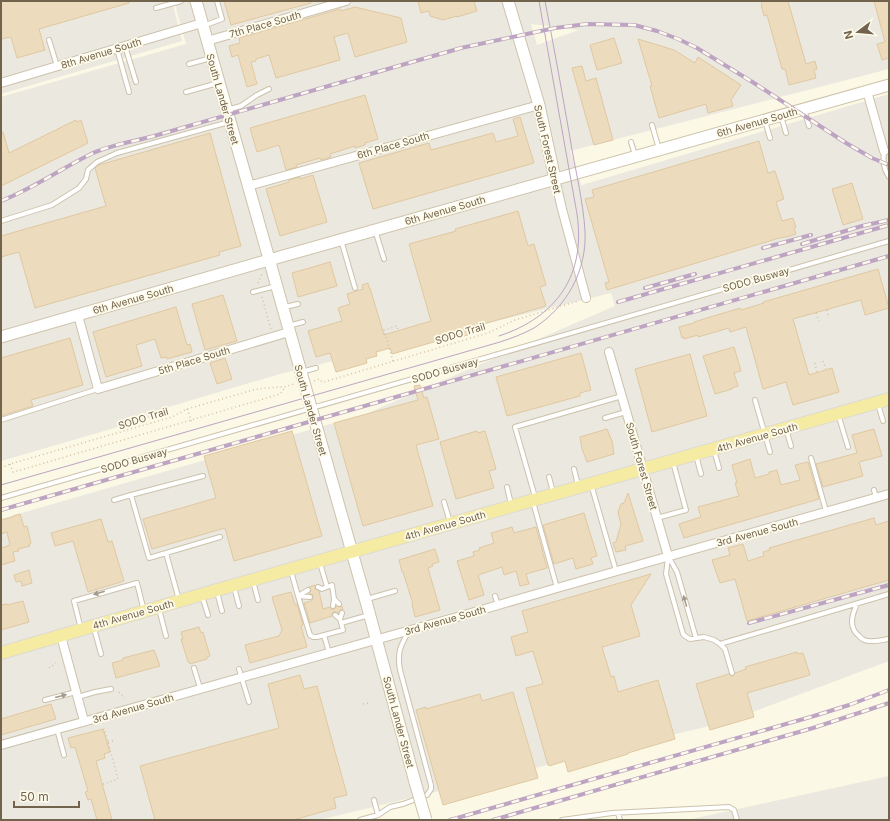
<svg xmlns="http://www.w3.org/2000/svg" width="890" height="821" viewBox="0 0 890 821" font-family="Inter,sans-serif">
  <rect width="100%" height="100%" fill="#fbf8e5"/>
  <!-- industrial -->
  <path fill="#ebe8df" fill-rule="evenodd" d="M1,1H172L182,41L1,94Z
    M174,1H889V69L570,151L582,187V185L889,94V661L726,722L319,820H1V519L368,413L615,306L611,293L280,374L165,408L166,413L1,461V97L186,44ZM531,24L579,30L537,45Z
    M889,776V820H687L710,815Z"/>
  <!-- building -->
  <path fill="#ecdcbd" stroke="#e0c8a0" d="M1,1H129V3L39,29L45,50L17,58L11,37L1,39Z
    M224,1H311V3L231,25Z
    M418,1H474L477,11L457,17V16L443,20L430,16L429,11L421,13Z
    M761,1H788L806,64L815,61L817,69L814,70L816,78L789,85L785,69H782L767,15L764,16L761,5L762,4Z
    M874,1H889V58L882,60L877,44L885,42Z
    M355,7L401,18L407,42L355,57L348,33L334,37L340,60L276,78L269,55L256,59V61L251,62L257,84L247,87L238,55L232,57L229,46L240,43L239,38L340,9L341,11Z
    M614,38L622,63L597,70L590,45Z
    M638,39L674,50L695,63L698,57L741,85L731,100L733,106L708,113L706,104L659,118L650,86H652Z
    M582,66L586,81L596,78L613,140L594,145L572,68Z
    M365,95L378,139L365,143V145L355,148V146L330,154L331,157L321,160L320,158L296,165L297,167L286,170L279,145L257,152L250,128Z
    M520,117L534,163L373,209L359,163L429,143L431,150L493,133L496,142L518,136L513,119Z
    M76,120L77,122L81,120L88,143L1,186V132H3L9,153Z
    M210,133L241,246L219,252L220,255L35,308L19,252L1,257V236L106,206L95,168L99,165Z
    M759,141L768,173L775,171L784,199L776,202L782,221L793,218L796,227L794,228L796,234L787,237H784L781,238H778L776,239L607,290L605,283L609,282L585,199L594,197L592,190Z
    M313,175L327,222L280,236L266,189L289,182V180L300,177V179Z
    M852,183L863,219L843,225L832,189Z
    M518,211L528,246L534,244L546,285L540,287L546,306L480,325L482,331L445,341L444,340L437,342V341L392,354L390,348L376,352L377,356L366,359L367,363L336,372L330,353L316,357L308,331L342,321L338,308L350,304L347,294L363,289L362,285L368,283L369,288H370L384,335L431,321L409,244L456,231L455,229Z
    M330,262L337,286L298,297L292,273Z
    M878,269L889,308L865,315L861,300L793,319L809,375L832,368L839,392L793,405L786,382L763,389L746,327L730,332L729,328L698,337V335L684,339V337L682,338L679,327L694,323V322L740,308L741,310L764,303L763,302Z
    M223,295L237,341L205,350L192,304Z
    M176,307L187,345L190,344L192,352L167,359L166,357L161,358L155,339L136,345L142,366L106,377L93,332Z
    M70,338L83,385L31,400L33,406L1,416V358Z
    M734,347L741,371L734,373L738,386L732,388V389L715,394L703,356Z
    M581,353L591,390L580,393V396L507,416L496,377Z
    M690,354L707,416L652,432L635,369Z
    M225,358L232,379L217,384L210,363Z
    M420,385L424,398L427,397L439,439L416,445L433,506L363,526L334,423L418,400L414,386Z
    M607,429L612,441L614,454L587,462L582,449L580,437Z
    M874,429L882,456L859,462L863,476L823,487L816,464L857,453L852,435Z
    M292,431L322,536L234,561L225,528L152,549L143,519L216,498L204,456Z
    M477,431L478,433L485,431L496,469L489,471L494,488L456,499L440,442Z
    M750,459L755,478L769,474V472L777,470L781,485L800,480L795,465L808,462L819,499L684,538L679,524L701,517L698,507L739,496L735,483H737L732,465Z
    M628,493L643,541L625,546L626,550L616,552L613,543L616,542L621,524L618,512L621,504L624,503Z
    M584,513L597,556L591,558L593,564L576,569L573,558L554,564L543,525Z
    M20,514L24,527L27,526L31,543L29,544L30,546L18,549L19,551L13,552L15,561L1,565V548L10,545L7,532L1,534V520L13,517V516Z
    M874,518L876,525L889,521V580L747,621L735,579L720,583L712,560L730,555L728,548L743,544L748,561L764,556L763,552L770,550L769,548Z
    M101,519L108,542L112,541L124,581L88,592L73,541L55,546L51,533Z
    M512,527L514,533L536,527L547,568L526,574L529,584L520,586L516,571L504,575L502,567L478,575L484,595L469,600L457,561L474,556L473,552L480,550L479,548L494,543L491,533Z
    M435,549L439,562L432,564L433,566L428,568L440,610L415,617L412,604H413L403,572H402L399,560Z
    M29,570L32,583L22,586L21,581L16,582L14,575Z
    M651,574L631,605L640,636L602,647L611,677L614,676L618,692L658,680L675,739L628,753V754L568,772L565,761L549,766V765H548L526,688L543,684L533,651L516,656L511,637L528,632L522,611Z
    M315,585V589L319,591L323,609L330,607L331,609H334L336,606L340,607L342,606L343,610H340L338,613L336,612H333L332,614V616L310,623L304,603L311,601L313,599V595L309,593L311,590L309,587Z
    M291,592L295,605L297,604L303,625L301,626L307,647L250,663L245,645L279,636L282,630L272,597Z
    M23,601L29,622L1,630V605L7,604V605Z
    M199,627L201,633L203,632L210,656L207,657V659L190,664L189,662H188L181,639H183L181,632Z
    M154,650L160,666L116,678L112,663L123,660V658Z
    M797,652L798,654L803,653L810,675L747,693L754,717L710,730L696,684L729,674L731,676H733L735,673L746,669L745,667Z
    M300,675L304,689L317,686L347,795L334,798L336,808L293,820H155L140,766L279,728L268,684Z
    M513,692L538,778L443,805L416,710L426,707V709L480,694L482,701Z
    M51,704L56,719L1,735V719Z
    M103,729L110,752L104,754L105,758L96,761L112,820H97L91,799L88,800L85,792L88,791L75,747L71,748L68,738Z"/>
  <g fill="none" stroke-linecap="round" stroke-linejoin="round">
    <defs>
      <path id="lane" d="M156,8L181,1
        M203,26L222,19L217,1
        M49,40L57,66
        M125,46L136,82
        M117,49L129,92
        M189,64L211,58
        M186,92L218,83
        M804,109L809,126
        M227,110L241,106L257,95L269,89
        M781,116L786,133
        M765,121L770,138
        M652,125L659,149
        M631,142L635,155
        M889,151H884C883,162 883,168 889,177
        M1,221L52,205L79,188L86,179L88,170L97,162L117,153L229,122
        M375,230L384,259
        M341,240L355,288
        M253,292L276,286
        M285,307L298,304
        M288,326L303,322
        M301,372L316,368
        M755,400L770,452
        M878,404L883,421
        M838,414L848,447
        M605,418L626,412
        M1,420L98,389
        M786,429L791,446
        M714,450L719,468
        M696,455L701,474
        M811,458L826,511
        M574,469L578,485
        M549,477L553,492
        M591,484L616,571
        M507,487L511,504
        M874,490L876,498
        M131,495L203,476
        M535,497L515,427L622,396
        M1,498L889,241
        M114,500L131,495L149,558L166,553
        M444,502L450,522
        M533,502L557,588
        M657,518L686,510L673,462
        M668,556L677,572L696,638
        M668,557L666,574L683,634L685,636L690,639L704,637L714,640L720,644L725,649L732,673
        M320,563L327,587
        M291,571L298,596L310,597
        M253,581L258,600
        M234,587L239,606
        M318,587L322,589L332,585L334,599L333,606
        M308,590L298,596L310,635L313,637H317L343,630L340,619
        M217,592L222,611
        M202,596L208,615
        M495,596L498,605
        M334,599L339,604
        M367,599L395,591
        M179,600L166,553L220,537
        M857,604C852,615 848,627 859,636C860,637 862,639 864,640C871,643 881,640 889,639
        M159,609L166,636
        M335,615L340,619L342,613
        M341,623L369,615
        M94,628L101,654
        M81,629L74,601L137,583L144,611
        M324,635L329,653
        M720,644L791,623L889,594
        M194,668L200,688
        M239,669L249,702
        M78,697L95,692L111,689
        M45,700L76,692
        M57,729L64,755
        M374,800L378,815
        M618,813L620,820
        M360,820L378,815L390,807L403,804L427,795L431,789V785L400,670C397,653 400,646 409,631
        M562,820L612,813L729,807L734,810L737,820"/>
      <path id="street" d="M207,41L346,1
        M1,83L202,23
        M867,91L884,151
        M555,179L562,209L586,298
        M248,186L539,105
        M78,315L98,389L289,332
        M609,352L668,556
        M61,636L84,721
        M1,745L457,617L557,588L889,494"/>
      <path id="secondary" d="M196,1L367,605L415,782
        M508,1L539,105L555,179
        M1,337L269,260L889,85"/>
      <path id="primary" d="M1,653L217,590L889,399"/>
    </defs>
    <!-- lane casing -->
    <use href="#lane" stroke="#ccc2ac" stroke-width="6"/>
    <!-- street casing -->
    <use href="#street" stroke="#ccc2ac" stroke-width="10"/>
    <!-- secondary casing -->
    <use href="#secondary" stroke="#cec3aa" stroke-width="13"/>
    <!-- primary casing -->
    <use href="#primary" stroke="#dddad4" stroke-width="14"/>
    <!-- path -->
    <path stroke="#d3c1a2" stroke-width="1.5" stroke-dasharray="1 3" stroke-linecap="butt" d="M258,283L262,274
      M262,297L271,330
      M827,310L829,318
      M816,313L819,321
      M393,361L384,330L397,326L398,330
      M823,361L826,369
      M815,363L817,372
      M314,381L319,379L322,382H324L488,333L515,320L578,301
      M187,409L192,423
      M10,464L13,472L24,469L280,394L284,389V387
      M1,468L10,464L172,417L187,409L253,390L264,388L284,387L294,384
      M49,668L56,663
      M119,692L125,698
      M363,704L370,703
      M108,742L116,740
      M103,784L118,779L104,728"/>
    <!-- lane -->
    <use href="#lane" stroke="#fff" stroke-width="4"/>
    <!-- street -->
    <use href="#street" stroke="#fff" stroke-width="8"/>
    <!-- secondary -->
    <use href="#secondary" stroke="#fff" stroke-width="11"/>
    <!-- primary -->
    <use href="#primary" stroke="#f5eba2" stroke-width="12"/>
    <!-- tram -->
    <path stroke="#bda4c3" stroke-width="1" d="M499,336C557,317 586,275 577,214L539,1
      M1,485L500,342C512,338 523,334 534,328C567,307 587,270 585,231C583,200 575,169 570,138C562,92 554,47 545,1"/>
    <defs>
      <path id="rail" d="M1,201C32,189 59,170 89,155C109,145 132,142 154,136L461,48L555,28L587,24L634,25L657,31L678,39L697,48L754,83L846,143L872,158L889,165
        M802,244L862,226L889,220
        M763,248L811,235
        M645,288L695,274
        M618,302L889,225
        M1,510L889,256
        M749,623L889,585
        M450,820L814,716L849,705L889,690
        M493,820L813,728L889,703"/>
    </defs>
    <!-- rail casing -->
    <use href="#rail" stroke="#bda4c3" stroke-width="4"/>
    <!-- rail -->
    <use href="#rail" stroke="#fefbeb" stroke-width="2.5" stroke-dasharray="8" stroke-linecap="butt"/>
    <defs>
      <path id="secondary-bridge" d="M415,782L426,820"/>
    </defs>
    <!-- secondary-bridge casing -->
    <use href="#secondary-bridge" stroke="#cec3aa" stroke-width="13" stroke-linecap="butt"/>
    <!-- secondary-bridge -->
    <use href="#secondary-bridge" stroke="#fff" stroke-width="11"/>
  </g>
  <!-- one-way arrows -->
  <defs><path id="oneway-solid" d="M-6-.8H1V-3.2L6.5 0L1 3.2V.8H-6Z"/></defs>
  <g fill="#a39a8b">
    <use href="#oneway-solid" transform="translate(99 593) rotate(164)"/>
    <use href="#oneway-solid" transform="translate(685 601) rotate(-106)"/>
    <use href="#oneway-solid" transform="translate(61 696) rotate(-15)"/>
  </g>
  <g text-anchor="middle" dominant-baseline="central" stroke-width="3.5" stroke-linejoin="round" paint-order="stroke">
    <!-- street labels -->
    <g font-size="10" fill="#72634c" stroke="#fefbeb">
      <text transform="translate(265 24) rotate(-16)">7th Place South</text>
      <text transform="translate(101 53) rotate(-17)">8th Avenue South</text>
      <text transform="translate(223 99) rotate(74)">South Lander Street</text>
      <text transform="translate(757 122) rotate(-16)">6th Avenue South</text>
      <text transform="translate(393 145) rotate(-16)">6th Place South</text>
      <text transform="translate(548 149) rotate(77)">South Forest Street</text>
      <text transform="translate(445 210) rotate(-16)">6th Avenue South</text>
      <text transform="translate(756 279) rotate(-16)">SODO Busway</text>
      <text transform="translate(133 299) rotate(-16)">6th Avenue South</text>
      <text transform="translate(460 333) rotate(-17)">SODO Trail</text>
      <text transform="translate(194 360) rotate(-17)">5th Place South</text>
      <text transform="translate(445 370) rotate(-16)">SODO Busway</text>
      <text transform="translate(311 410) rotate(74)">South Lander Street</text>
      <text transform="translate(143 418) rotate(-17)">SODO Trail</text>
      <text transform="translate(757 437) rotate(-16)">4th Avenue South</text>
      <text transform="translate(134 460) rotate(-16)">SODO Busway</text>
      <text transform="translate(642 466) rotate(74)">South Forest Street</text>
      <text transform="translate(445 525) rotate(-16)">4th Avenue South</text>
      <text transform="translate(757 532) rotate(-15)">3rd Avenue South</text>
      <text transform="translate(133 614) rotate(-16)">4th Avenue South</text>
      <text transform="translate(445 620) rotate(-16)">3rd Avenue South</text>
      <text transform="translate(133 708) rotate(-16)">3rd Avenue South</text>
      <text transform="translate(399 722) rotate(75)">South Lander Street</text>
    </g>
  </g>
  <!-- border -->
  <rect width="890" height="821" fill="none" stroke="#72634c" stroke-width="4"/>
  <!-- north arrow -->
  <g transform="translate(858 32) rotate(254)" stroke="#fefbeb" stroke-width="3" paint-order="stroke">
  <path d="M0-3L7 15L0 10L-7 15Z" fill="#72634c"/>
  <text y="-6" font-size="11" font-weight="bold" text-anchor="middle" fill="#72634c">N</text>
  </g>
  <!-- scale -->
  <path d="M14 801v6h65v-6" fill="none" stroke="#72634c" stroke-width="2"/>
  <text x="20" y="801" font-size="12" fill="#72634c" stroke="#fefbeb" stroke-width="3" paint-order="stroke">50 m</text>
</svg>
